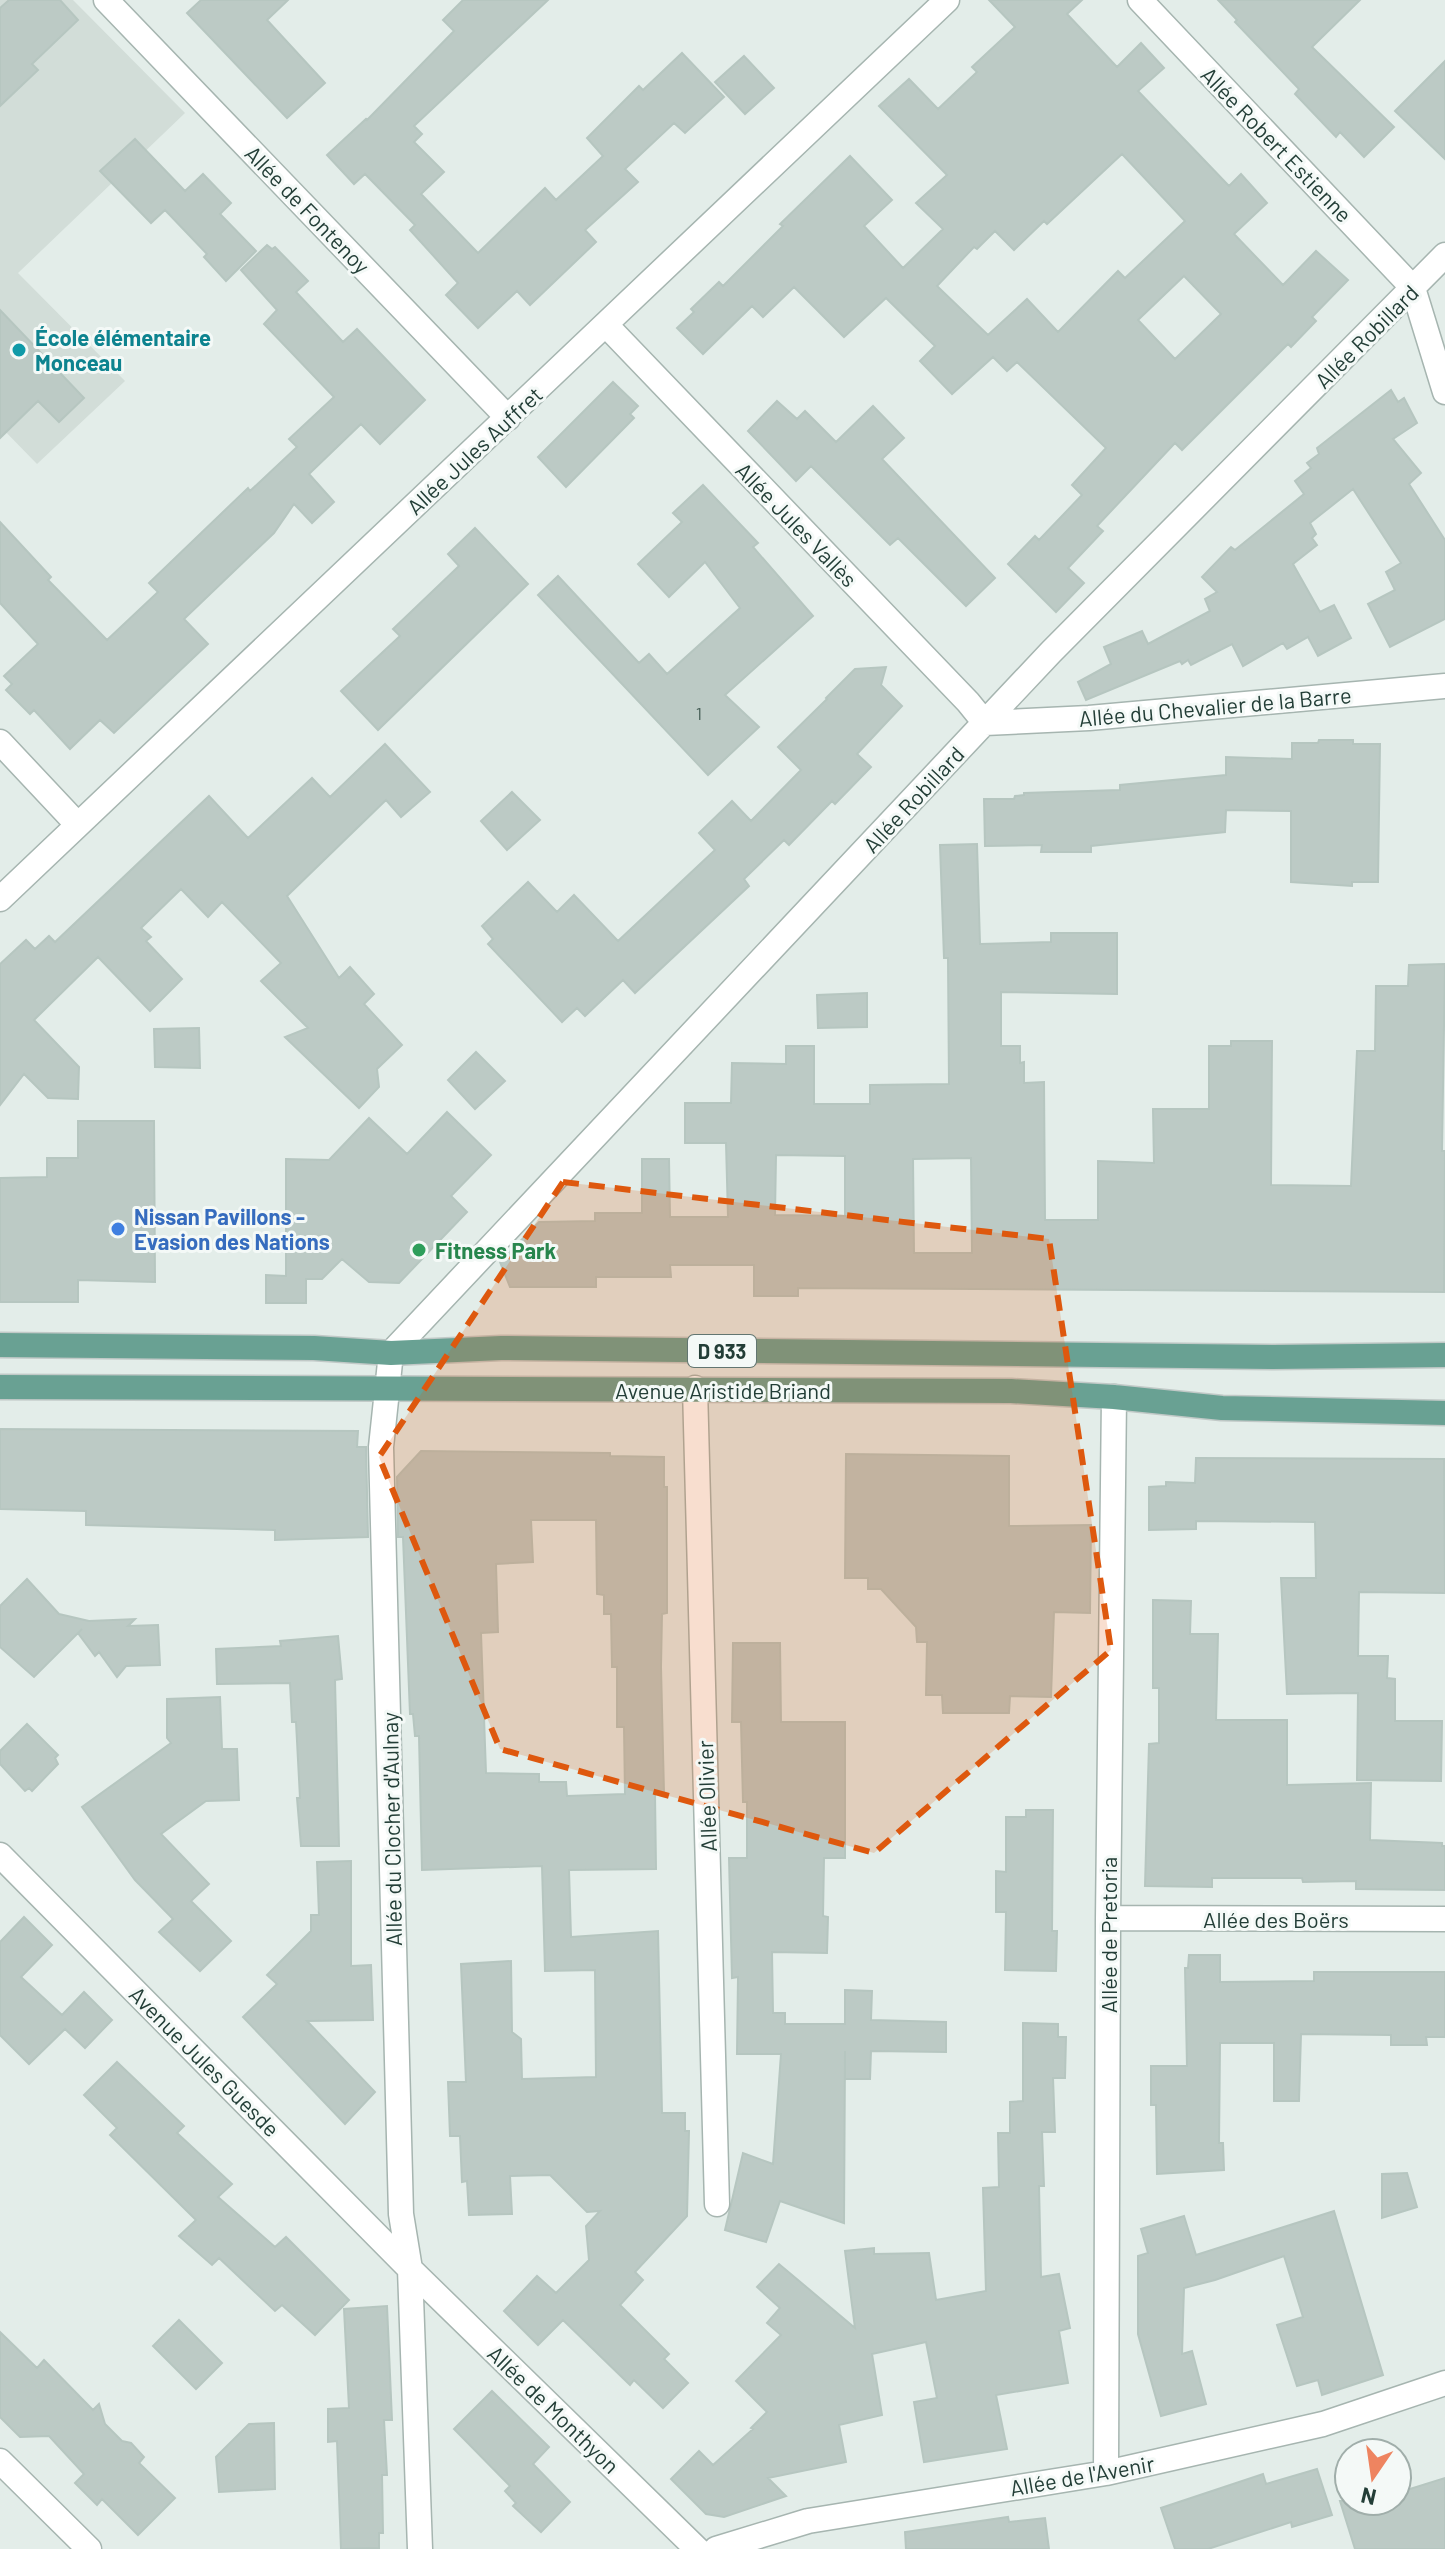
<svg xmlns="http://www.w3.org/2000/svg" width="1445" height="2549" viewBox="0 0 1445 2549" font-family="Barlow,sans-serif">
  <rect width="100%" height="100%" fill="#e3ede9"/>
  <!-- built -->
  <path fill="#d2ddd8" d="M0,0H73L185,113L18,273L125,381L37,464L0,426Z"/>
  <!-- building -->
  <path fill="#bccac5" stroke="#b6c6c0" stroke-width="2" fill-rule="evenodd" d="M9,0H60L78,20L32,64L38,70L0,106V8Z
    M201,0H288L267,20L325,83L287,118L187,13Z
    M463,0H548L414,126L422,134L414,142L444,172L421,194L478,253L545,188L556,200L603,156L587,138L639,86L643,90L682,53L724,97L685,133L674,123L625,169L638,182L585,230L596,242L530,305L517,291L478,328L446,295L458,283L410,230L415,225L365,174L354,184L327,155L366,119L367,120L454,31L443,20Z
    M989,0H1082L1067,14L1117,67L1141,43L1164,68L1138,91L1229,186L1241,174L1267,203L1234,234L1283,285L1316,251L1348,280L1312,317L1316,321L1291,347L1288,344L1182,450L1175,443L1097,526L1103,531L1068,568L1084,583L1056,612L1008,564L1035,536L1039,540L1082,495L1072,485L1106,448L1017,362L1007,371L993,357L952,394L920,361L935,346L886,298L844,337L794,287L763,317L752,306L703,354L677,328L694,312L691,309L719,282L723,286L783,226L780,224L850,156L892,200L864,226L903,268L943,229L916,203L947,175L879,106L909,79L938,109L977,72L972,67L1015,27ZM1122,154L1185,221L1125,278L1118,271L1058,332L1027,299L988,335L937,286L974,247L977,249L995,231L1014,250L1044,221L1047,224ZM1184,276L1221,314L1175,359L1138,320Z
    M1218,0H1360L1312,47L1394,127L1364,157L1340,132L1336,137L1295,94L1299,89L1235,22L1237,20Z
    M744,56L774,88L745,114L715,82Z
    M1445,61V159L1395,111Z
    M135,139L185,191L203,174L231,203L220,214L256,251L226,281L204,257L207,254L165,210L151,223L100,171Z
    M267,245L272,249L275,247L308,281L296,292L343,342L357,329L425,400L380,444L361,424L309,474L334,502L312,523L294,504L274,533L184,619L208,644L114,733L100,720L70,749L34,710L30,714L6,690L12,684L4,676L38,644L0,603V522L51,577L48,580L107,640L158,592L149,583L248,488L250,491L297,447L289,439L334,397L264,324L277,310L241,270Z
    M0,310L84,398L59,422L38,401L0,438Z
    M613,382L638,406L630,414L634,418L566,487L538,457Z
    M1391,390L1398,402L1404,398L1417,423L1393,439L1421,473L1409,484L1445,540V619L1390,647L1368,604L1395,590L1386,572L1401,563L1353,489L1310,523L1316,534L1312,538L1317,545L1293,564L1320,612L1334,605L1351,638L1318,656L1308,637L1287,649L1283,643L1243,666L1232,644L1191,665L1188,660L1182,664L1180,661L1086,700L1078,682L1111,664L1104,647L1142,631L1148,644L1210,611L1205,599L1217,592L1202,577L1231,547L1235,550L1304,494L1295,481L1311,468L1307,463L1319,454L1317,448Z
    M777,401L797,419L805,411L836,442L873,406L904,438L882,459L995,578L966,606L898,538L890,545L811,466L796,481L748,431Z
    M703,485L758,543L753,547L813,616L725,695L759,727L708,775L538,595L558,576L639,663L649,654L667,674L740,608L705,562L669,597L638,564L682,522L673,513Z
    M475,528L528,584L378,730L341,691L400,636L393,629L459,566L448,554Z
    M886,667L881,685L902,706L857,754L871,767L835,804L832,801L789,845L784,840L744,879L749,886L635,993L623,980L585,1016L577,1008L562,1022L488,944L493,939L482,926L528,882L557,912L574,895L618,941L715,850L699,833L732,801L751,821L801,770L778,747L827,699L826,698L855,669Z
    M1319,740H1353V744H1380L1378,882H1352V886L1291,882V811L1226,810L1225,832L1091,846V852H1041L1042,845L985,846L984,799H1014L1015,796L1024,795V793L1120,790V785L1226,775V757L1292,759V743H1318Z
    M385,744L430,792L401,817L386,800L287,896L339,978L350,967L374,994L364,1004L402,1045L377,1069L379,1087L359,1108L285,1037L308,1028L261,981L281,963L222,902L208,917L181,889L141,928L151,937L146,941L182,979L150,1011L98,957L34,1020L79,1067L78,1099L48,1098L24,1074L0,1105V964L26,940L35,949L49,936L55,942L209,796L248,838L312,778L330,797Z
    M512,792L540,820L507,850L481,821Z
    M977,844L980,944L1051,942V933H1117V994L1001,992V1046H1020V1063L1024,1062V1083L1044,1082L1045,1220H1098V1161L1154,1163L1153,1109H1209V1046H1231V1041H1272L1271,1185L1351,1186L1357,1051H1375L1376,986H1408L1409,965L1445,964L1442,1151H1445L1444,1292L798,1288V1296H754V1265H670L671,1277H596V1287H510L500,1262L539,1222L595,1221V1213H642V1159H669L670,1217H728L726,1143H685V1103H731L732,1063L786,1064V1046H814V1104H870V1085L949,1084L948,958H944L940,845ZM776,1155L845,1156V1216L775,1215ZM971,1158L972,1253H914L913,1159Z
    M867,993V1027L818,1028L817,995Z
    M199,1028L200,1068L155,1067L154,1029Z
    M476,1052L505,1081L475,1109L448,1080Z
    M447,1112L491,1155L451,1196L467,1212L399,1283L369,1282L342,1259L322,1279H306V1303H266V1275L286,1276V1159L329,1160L369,1118L407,1154Z
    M78,1121H154L155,1282L78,1280V1302H0V1178L47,1177V1158H78Z
    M0,1429L358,1431L357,1447H366L368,1537L275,1540V1530L86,1525V1511L0,1509Z
    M421,1451L610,1453V1456L664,1457V1487H667V1613L662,1614L661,1667L664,1793L655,1794L656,1869L569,1870L571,1937L658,1931L662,2113H685V2131H689L687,2216L635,2272L643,2280L620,2305L669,2354L664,2359L688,2383L663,2408L634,2380L630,2385L563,2320L538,2345L504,2311L537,2276L556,2293L589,2260L586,2226L600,2211L587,2212L550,2175L510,2176L512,2214L469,2215L467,2181L462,2182L460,2136H450L448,2082H466L461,1964L511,1961L512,2032L521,2039L522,2079L596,2077L595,1970L545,1971L542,1866L422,1870L419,1736H415L413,1714H410L403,1537H398L397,1477ZM531,1520H596L597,1594L604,1595V1614H611L612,1667H617V1727H624L625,1794L567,1796L566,1782H539V1774L486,1773L481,1633L498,1632L496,1564L533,1562Z
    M846,1454L1009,1456V1526L1091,1525L1090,1613L1054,1612L1051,1697L1010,1696L1009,1713H943L942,1695H926L927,1642H917L916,1627L881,1589H868V1578H845Z
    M1196,1458L1444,1459L1445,1593L1359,1592L1358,1656H1388L1387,1678L1395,1679V1721H1442L1441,1781L1357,1780L1358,1693L1287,1694L1281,1578H1316L1315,1522L1196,1521V1529L1149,1530V1487L1166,1486V1482L1195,1483Z
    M27,1579L59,1614L89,1621L135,1619L128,1626L158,1625L160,1665L126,1666L117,1677L99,1652L95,1656L78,1633L82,1629L34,1677L0,1647V1606Z
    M1153,1600L1191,1601L1190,1634H1218L1216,1720H1287V1785L1371,1783L1370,1840L1442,1843V1846H1445V1890L1356,1889V1881L1303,1882L1302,1878H1212V1887L1145,1886L1149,1744L1159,1743V1688H1153Z
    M338,1636L342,1679L335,1680L339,1846H301L297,1798H300L296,1722H292L290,1683L217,1684L216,1649L281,1646L280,1641Z
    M733,1643H780L781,1722H845V1858H824L823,1916L828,1917L827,1953L772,1952L773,2013H785V2024H845V1990L872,1991L871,2020L946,2022V2052L871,2051L870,2079H845V2051L844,2223L780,2201L766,2242L725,2230L743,2153L773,2164L781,2054H737L738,1977L732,1978L729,1858H747V1802H743L741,1722H732Z
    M220,1697L222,1749H237L239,1800L206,1801L161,1834L209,1884L191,1901L231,1941L200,1971L159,1932L173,1919L135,1880L82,1807L171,1743L167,1738V1699Z
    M27,1724L58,1755L55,1758L58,1764L32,1791L29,1788L25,1791L0,1764V1751Z
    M1026,1810H1053L1052,1931H1057L1056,1971L1005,1970L1006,1912H996V1871L1006,1872V1817H1026Z
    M351,1861V1966L371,1965L373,2020L307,2021L375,2092L345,2124L243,2017L277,1984L267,1975L311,1931V1915H319L317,1862Z
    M24,1917L52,1945L21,1977L62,2015L84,1992L112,2020L85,2048L65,2029L29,2064L0,2035V1942Z
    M1189,1955H1220V1982L1314,1981V1972H1445V2037H1426L1427,2045H1391V2035L1301,2034L1299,2101H1274V2043H1220L1219,2143H1223L1224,2170L1157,2174L1156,2105H1151V2066H1187L1185,1968H1188Z
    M1023,2023L1058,2024V2037H1066L1065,2078H1053L1055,2132H1042L1044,2186H1039L1041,2277L1059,2274L1070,2328L1059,2331L1068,2383L996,2395L1007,2449L924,2462L914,2402L937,2398L926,2342L872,2354L882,2415L839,2425L846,2462L768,2478L786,2496L724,2517L706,2514L671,2479L699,2451L713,2465L753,2429L751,2428L767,2412L736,2381L781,2335L767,2323L780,2308L757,2287L779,2264L855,2328L845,2251L874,2248V2254L929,2253L936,2300L986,2291L983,2188L999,2187L998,2133H1010V2102L1023,2101Z
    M117,2062L184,2126L177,2133L232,2184L218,2197L275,2247L286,2237L349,2300L315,2335L282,2305L275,2311L219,2258L212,2265L179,2236L196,2220L110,2135L117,2128L84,2095Z
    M1407,2173L1417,2207L1382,2218V2174Z
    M1334,2211L1383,2375L1322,2395L1318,2380L1297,2386L1277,2325L1303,2317L1284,2256L1215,2280L1184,2288L1182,2354L1192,2351L1206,2404L1161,2416L1138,2334V2256L1148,2253L1141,2229L1184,2216L1196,2255Z
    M387,2306L392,2420H384L387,2475H382L383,2533H379V2548L341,2549L337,2441L328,2442V2409L349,2408L344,2309Z
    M179,2320L222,2363L196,2389L153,2346Z
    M0,2332L37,2368L44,2360L93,2410L99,2404L105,2424L122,2441L131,2443L144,2457L139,2463L175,2498L138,2535L102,2499L97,2505L75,2483L84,2474L49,2436L20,2437L0,2417Z
    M492,2391L549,2447L533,2464L570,2502L541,2532L513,2506L516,2503L505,2491L510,2486L454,2429Z
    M274,2423L275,2489L219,2492L216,2457L249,2424Z
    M1317,2469L1332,2515L1292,2527L1291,2522L1208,2549H1175L1161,2508L1263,2474L1266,2484Z
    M1445,2478V2549H1355L1340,2501H1397V2493Z
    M1008,2517L1009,2522L1045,2518L1049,2549H906L905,2532Z"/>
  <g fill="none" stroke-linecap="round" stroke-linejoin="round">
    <defs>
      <path id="minor" d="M106,0L508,418
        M1140,0L1413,288L1445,392
        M607,326L968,702L985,723L1089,718L1445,686
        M0,742L77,824
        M0,899L947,0
        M695,1388L717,2204
        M0,1855L410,2269L697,2549
        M1108,1918L1445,1919
        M0,2461L89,2549
        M1106,2473L1108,1918L1114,1397
        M420,2549L410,2269L401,2214L381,1447L391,1353L1051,652L1445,255
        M716,2549L808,2521L1106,2473L1323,2424L1445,2383"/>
      <path id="major" d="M0,1345L314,1348L391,1353L501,1348L1273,1357L1445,1355
        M0,1387L1011,1391L1114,1397L1222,1408L1445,1413"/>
    </defs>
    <!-- minor casing -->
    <use href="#minor" stroke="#a6b5b0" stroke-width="27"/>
    <!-- major casing -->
    <use href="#major" stroke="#c1c9c7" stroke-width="27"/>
    <!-- minor -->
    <use href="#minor" stroke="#fff" stroke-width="24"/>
    <!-- major -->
    <use href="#major" stroke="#69a193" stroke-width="24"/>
  </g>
  <!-- marked area -->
  <path fill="#de580e" fill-opacity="0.2" stroke="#de580e" stroke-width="6" stroke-dasharray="16 10" stroke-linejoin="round" d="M563,1182L1049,1239L1111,1650L874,1853L500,1749L379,1457Z"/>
  <!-- markers -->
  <circle fill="#0f9aa8" stroke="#f4f9f7" stroke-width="3" cx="19" cy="350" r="8"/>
  <circle fill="#3f7fe0" stroke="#f4f9f7" stroke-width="3" cx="118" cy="1229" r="8"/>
  <circle fill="#2e9e5b" stroke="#f4f9f7" stroke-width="3" cx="419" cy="1250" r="8"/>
  <g text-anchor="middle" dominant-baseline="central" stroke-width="6" stroke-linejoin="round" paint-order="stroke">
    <!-- number labels -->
    <g font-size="18" fill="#49615a">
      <text x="699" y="713">1</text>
    </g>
    <!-- shield labels -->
    <rect fill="#f4f9f7" stroke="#627671" stroke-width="2" x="688" y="1335" width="68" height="32" rx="6"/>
    <g font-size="20" font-weight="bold" fill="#233e37">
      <text x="722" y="1351">D 933</text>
    </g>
    <!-- street labels -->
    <g font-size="22" fill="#233e37" stroke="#f4f9f7">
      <text transform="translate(1277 144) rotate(46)">Allée Robert Estienne</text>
      <text transform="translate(308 209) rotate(46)">Allée de Fontenoy</text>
      <text transform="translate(1366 336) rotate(-45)">Allée Robillard</text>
      <text transform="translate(474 450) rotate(-43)">Allée Jules Auffret</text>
      <text transform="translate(797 524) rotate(46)">Allée Jules Vallès</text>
      <text transform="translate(1215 706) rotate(-5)">Allée du Chevalier de la Barre</text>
      <text transform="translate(913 799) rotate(-47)">Allée Robillard</text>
      <text x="723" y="1390">Avenue Aristide Briand</text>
      <text transform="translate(706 1796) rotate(-92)">Allée Olivier</text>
      <text transform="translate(391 1829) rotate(-91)">Allée du Clocher d'Aulnay</text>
      <text x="1276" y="1919">Allée des Boërs</text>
      <text transform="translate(1108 1935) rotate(-90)">Allée de Pretoria</text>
      <text transform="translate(205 2061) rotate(45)">Avenue Jules Guesde</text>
      <text transform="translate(554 2409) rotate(44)">Allée de Monthyon</text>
      <text transform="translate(1082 2475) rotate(-10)">Allée de l'Avenir</text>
    </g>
    <!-- culture labels -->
    <g font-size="22" font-weight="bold" fill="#0d838f" stroke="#f4f9f7" text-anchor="start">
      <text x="35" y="337">École élémentaire<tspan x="35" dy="25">Monceau</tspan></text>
    </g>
    <!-- shop labels -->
    <g font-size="22" font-weight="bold" fill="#366cbe" stroke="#f4f9f7" text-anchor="start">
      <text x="134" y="1216">Nissan Pavillons -<tspan x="134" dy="25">Evasion des Nations</tspan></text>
    </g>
    <!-- leisure labels -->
    <g font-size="22" font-weight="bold" fill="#27864d" stroke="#f4f9f7" text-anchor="start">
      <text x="435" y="1250">Fitness Park</text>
    </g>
  </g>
  <!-- north arrow -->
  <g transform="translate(1373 2477) rotate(193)"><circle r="38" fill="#f4f9f7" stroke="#a0aeaa" stroke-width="2"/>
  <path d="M0-6L14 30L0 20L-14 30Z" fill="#ee8460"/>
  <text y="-12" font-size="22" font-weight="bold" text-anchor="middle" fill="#233e37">N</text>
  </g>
</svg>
